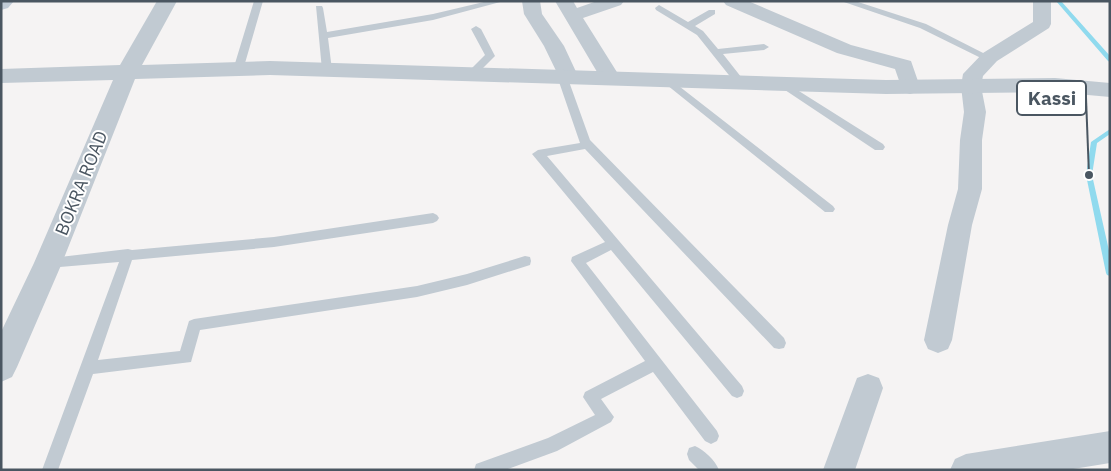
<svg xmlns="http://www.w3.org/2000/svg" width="1111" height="471" viewBox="0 0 1111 471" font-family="'IBM Plex Sans',sans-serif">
  <rect width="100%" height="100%" fill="#f5f3f3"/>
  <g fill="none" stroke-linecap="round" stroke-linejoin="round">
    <!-- stream -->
    <path fill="#90daee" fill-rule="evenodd" d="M1056,1H1061L1110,56V62L1108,61Z
      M1110,129V134L1097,143L1092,175L1110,255V276L1107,275L1106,273L1086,175L1091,142Z"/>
    <!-- service -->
    <path fill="#c1cad2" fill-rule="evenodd" d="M254,1H263L243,70L238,73L233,70Z
      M488,1H504L433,20L328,38L332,70L327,73L322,70L316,6H322L323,8L327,32L433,14Z
      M841,1H855L926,24L993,58L991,60H985L920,28Z
      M659,5L688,22L709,10H715V14L695,26L703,31L718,49L764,44L769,47L764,50L723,54L745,82L744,84H736L697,35L656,10L655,8Z
      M476,26L481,29L495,56L476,75L472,76L467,73L485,55L471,29Z
      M562,73L567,76L590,140L784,338L786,343L784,348L779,349L774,348L585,149L547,156L742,386L744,391L742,396L737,398L732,396L611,250L586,263L717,431L719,436L717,441L711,444L705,441L653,372L601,399L614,417L611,422L557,451L505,470H474L476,464L548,438L595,415L583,397L585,392L645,361L571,261L572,257L605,242L532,154L538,150L580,143L557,76Z
      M666,76L833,206L835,209L833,212H825L662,81V77Z
      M783,81L883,144L885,147L883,150H875L779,86V82Z
      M433,213L437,215L439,218L437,221L433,223L274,247L132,260L98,360L180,351L189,321L194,319L417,286L467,274L525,256L530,257L531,261L530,265L467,285L417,297L200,330L191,362L93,374L58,470H42L119,262L48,268L43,267L42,263L43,259L128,249L132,250L274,237Z
      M695,446C704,450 715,460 719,470H699L689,460L687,454L689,448Z"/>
    <!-- minor -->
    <path fill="#c1cad2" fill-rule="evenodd" d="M522,1H540L542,14L564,46L578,76L575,81L568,82L561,81L544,46L524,14Z
      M555,1H573L577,8L597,1H624L621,5L583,18L620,77L617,82L610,83L603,82Z
      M723,1H748L851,45L911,61L920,87L917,92L910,94L903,92L895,69L837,53L726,5Z
      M1033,1H1051V24L1049,28L997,61L983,76L981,86L986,112L982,140V189L972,225L952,340L948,349L938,353L928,349L924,340L948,225L958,189L960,140L964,112L961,86L963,74L983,53L1033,22Z
      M868,374L879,378L883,388L855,470H823L857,378Z
      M1110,431V463L1067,470H950L955,459L966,454Z"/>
    <!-- tertiary -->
    <path fill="#c1cad2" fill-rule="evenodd" d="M157,1H177L142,65L270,61L886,80L1055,78L1110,83V97L1055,92L886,94L270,75L135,79L62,263L17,367L12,377L1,382V332L34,263L113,80L1,83V69L120,65Z"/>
    <!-- secondary -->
    <path fill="#c1cbd6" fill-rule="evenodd" d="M1,1H14L8,8L1,10Z"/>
  </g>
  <g text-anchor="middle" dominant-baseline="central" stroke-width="4" stroke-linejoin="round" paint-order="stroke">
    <!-- street labels -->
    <g font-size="18" fill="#4a5661" stroke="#fff">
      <text transform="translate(81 183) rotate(-68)">BOKRA ROAD</text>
    </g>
  </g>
  <!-- callouts -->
  <path fill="none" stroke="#4a5661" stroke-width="2" d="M1089 175L1086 98"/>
  <circle fill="#4a5661" stroke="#fff" stroke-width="2" cx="1089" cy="175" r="5"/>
  <rect fill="#fff" stroke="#4a5661" stroke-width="2" x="1017" y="81" width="69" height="34" rx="5"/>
  <g font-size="19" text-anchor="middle" font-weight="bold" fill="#4a5661">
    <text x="1052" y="105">Kassi</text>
  </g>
  <!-- border -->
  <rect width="1111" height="471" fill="none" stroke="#4a5661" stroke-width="5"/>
</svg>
